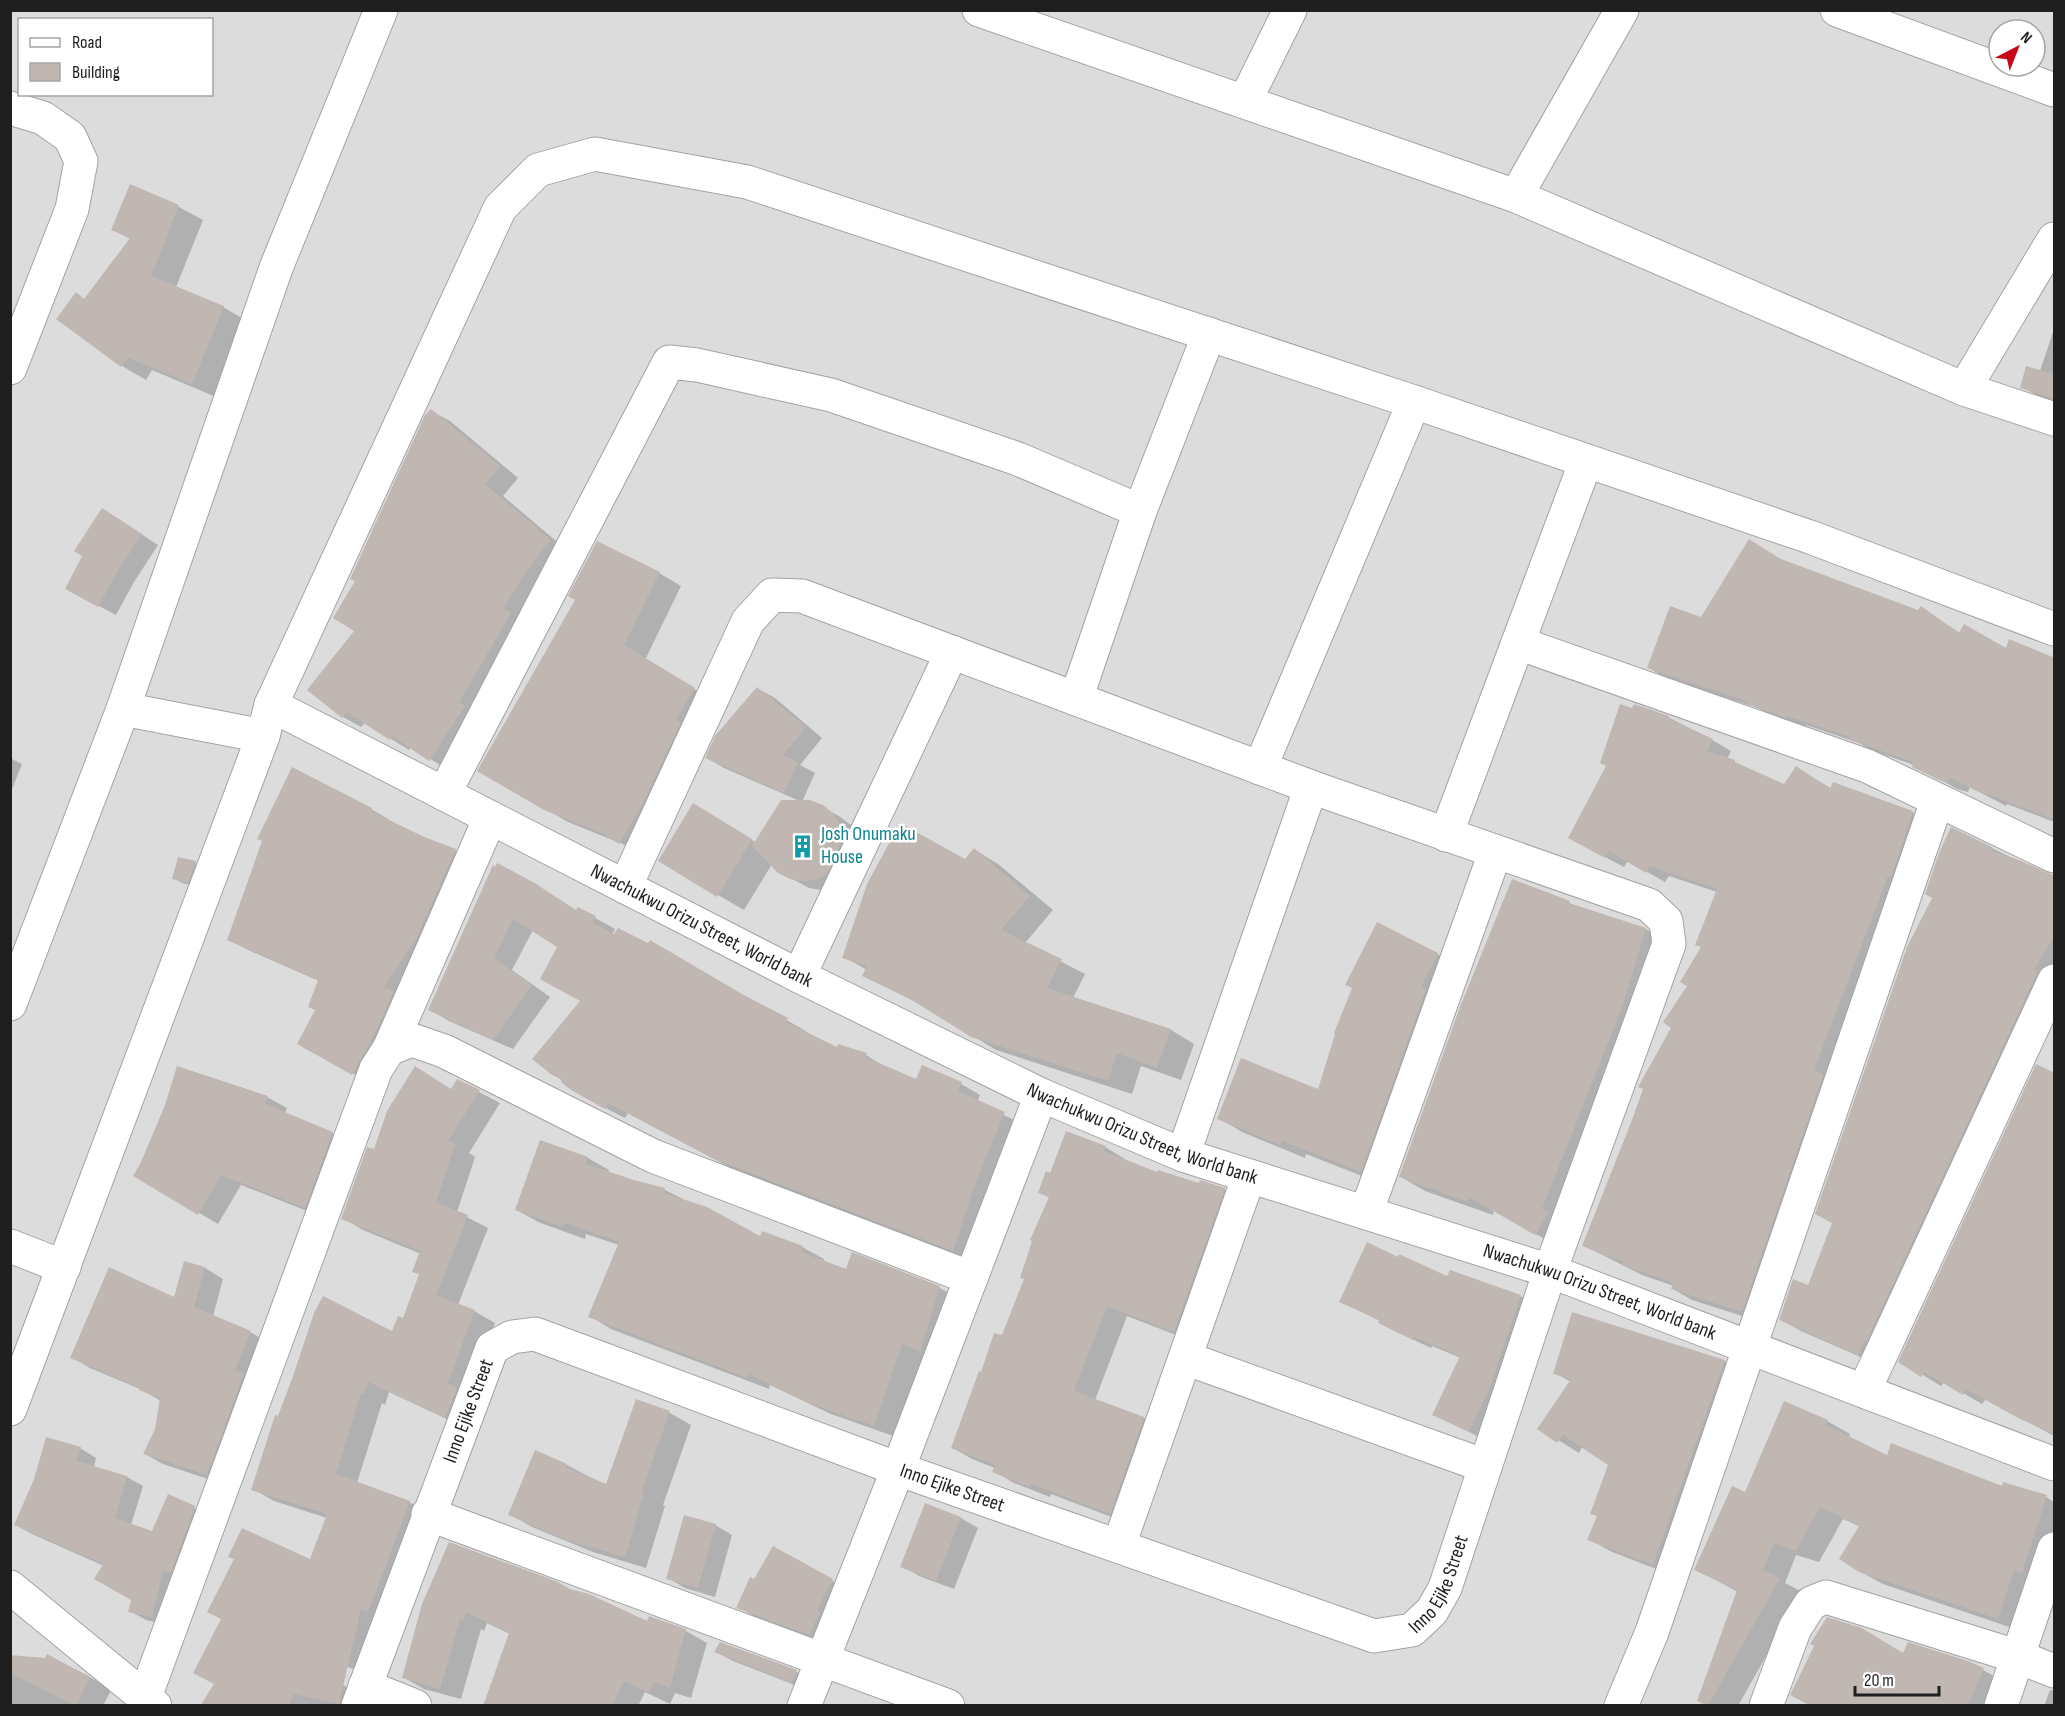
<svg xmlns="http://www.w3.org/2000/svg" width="2065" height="1716" viewBox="0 0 2065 1716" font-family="'Sofia Sans Condensed',sans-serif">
  <rect width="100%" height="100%" fill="#f0ece6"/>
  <!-- residential -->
  <path fill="#dddcdc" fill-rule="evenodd" d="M11,11H2054V1705H11ZM20,20H212V94H20ZM1999,30H2035V66H1999Z"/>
  <!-- shadow -->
  <path fill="#0003" d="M131,186L179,207L203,220L176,287L223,307L247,321L216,397L152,370L146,380L122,366L76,294L86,300L130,239L113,229Z
    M2054,329V404L2021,387L2040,371Z
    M431,411L450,421L518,478L503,496L569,552L448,770L411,747L409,750L365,723L361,727L343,717L356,631L357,581Z
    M120,520L158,545L134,582L116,615L84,598Z
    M1784,561L1919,611L1921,608L1960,633L2006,650L2054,659V822L2007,804L2006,806L1970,787L1968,792L1957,789L1914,765L1871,750L1859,743L1806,725V727L1769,714L1758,708L1667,679L1649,668L1701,619Z
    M659,573L681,586L645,660L716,702L642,855L625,845L568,822L479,770Z
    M758,689L775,698L822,738L800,765L815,773L802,802L822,806L840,817L851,825L858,837L821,890L809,888L798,882L779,872L772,864L744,910L718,895L720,820L755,842L802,802L724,768L707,758Z
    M1635,706L1668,717L1712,740L1731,751L1727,759L1784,786L1797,768L1832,789L1912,812L1931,823L1761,1322L1692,1300L1673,1289L1674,1286L1642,1275L1583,1245L1645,1089L1673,1027L1703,947L1717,892L1669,876L1665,882L1628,861L1624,867L1588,848L1607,766Z
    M10,758L22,764L10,794Z
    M371,809L388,819V821L455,851L472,861L370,1083L299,1043L317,1010L319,981L246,949L229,939Z
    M1992,848L2054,879V980L1879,1365L1801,1331L1781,1320L1809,1287L1833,1223L1934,897Z
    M975,850L998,864L1053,910L1025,943L1085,974L1073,998L1171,1030L1194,1044L1181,1080L1141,1066L1132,1094L996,1050L929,1009L864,975L867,970L844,957L965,861Z
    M195,863L203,867L196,886L182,883L174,878Z
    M494,867L577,911L579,909L615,929L610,939L747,998L806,1031L805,1033L838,1049L866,1055L885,1067L917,1081L961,1084L980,1095L977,1102L1024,1125L973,1261L733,1169L628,1113L625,1118L592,1101L553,1074L582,1001L559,946L533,930L512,970L550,997L513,1049L449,1021L430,1010Z
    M1569,903L1578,908L1644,928L1670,943L1560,1248L1494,1210L1493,1215L1425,1191L1401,1177Z
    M1437,954L1461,968L1385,1185L1306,1154L1305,1158L1242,1132L1219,1118L1319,1091Z
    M2054,1075V1436L1986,1399L1982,1404L1944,1382L1941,1386L1900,1361Z
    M458,1081L500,1103L469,1153L475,1157L457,1212L488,1228L458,1305L474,1311L495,1323L468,1395L466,1428L389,1392L385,1405L382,1403L357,1483L409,1502L430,1514L369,1673L336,1664L343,1685L364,1697L362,1706H212L310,1561L327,1518L274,1501L253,1489L279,1418L392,1334L403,1320L420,1275L421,1254L363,1230L343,1218L375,1151L452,1090Z
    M267,1097L287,1108L285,1113L332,1133L352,1144L325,1218L241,1185L218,1224L135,1175Z
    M541,1142L588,1158L609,1170L608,1173L665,1190L761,1238L802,1247L824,1259L823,1262L847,1271L852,1254L940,1288L961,1300L942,1362L923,1355L896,1437L831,1414L770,1385L769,1389L611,1329L590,1316L619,1245L586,1234L585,1239L538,1222L517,1210Z
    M1105,1147L1125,1159L1124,1161L1158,1174L1224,1189L1244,1201L1194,1342L1127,1316L1095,1400L1144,1418L1163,1430L1130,1524L1051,1494L1050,1497L1014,1483L994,1471L995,1468L972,1459L953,1448L982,1374L1003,1337L1025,1279L1050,1198L1040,1192L1051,1175Z
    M185,1263L205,1268L223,1279L213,1316L250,1332L269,1343L226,1485L163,1464L145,1454L156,1429L161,1401L140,1389L90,1368L72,1357L175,1299Z
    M1448,1278L1520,1296L1537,1306L1487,1441L1434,1414L1461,1358L1432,1346L1431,1348L1397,1332L1380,1321L1341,1301Z
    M1573,1314L1725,1361L1745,1373L1674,1576L1610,1551L1589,1539L1598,1517L1610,1465L1583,1446L1579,1453L1539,1428L1571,1382L1555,1373Z
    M637,1401L670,1413L691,1425L663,1505L665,1506L646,1568L593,1552L532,1527L510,1514L536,1452L567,1465L607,1486Z
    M1827,1421L1850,1434L1848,1438L1888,1457L2046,1497L2054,1502V1554L2021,1631L1883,1584L1859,1571L1861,1527L1843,1519L1819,1562L1796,1555L1785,1583L1802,1592L1738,1706H1709L1699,1700L1738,1592L1695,1569L1746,1494Z
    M80,1448L96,1458L94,1467L127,1477L143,1486L131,1525L153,1533L169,1496L211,1517L168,1625L146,1620L130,1611L132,1599L104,1566L32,1534L16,1525Z
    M926,1505L961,1518L978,1528L954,1589L919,1576L902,1566Z
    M715,1525L732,1535L715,1597L685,1588L668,1578Z
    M773,1548L849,1590L827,1643L755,1617L738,1607L755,1581Z
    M570,1590L648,1623L650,1618L686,1631L707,1643L691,1698L675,1693L670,1704L645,1692L638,1706H485L510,1634L487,1623L484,1631L481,1629L461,1699L424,1689L403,1677L424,1603Z
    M720,1643L796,1672L814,1682L810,1691L733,1661L716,1652Z
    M1904,1655L1968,1662L2005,1682L1994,1706H1811Z
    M10,1657L85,1674L111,1690L103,1706H10Z
    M2050,1690L2054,1691V1706H2044Z"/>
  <!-- building -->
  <path fill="#c0b7b2" d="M130,184L179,205L151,276L224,306L192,384L128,358L121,367L56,319L76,292L84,299L130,238L111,230Z
    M2026,366L2055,374V399L2020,388Z
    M431,409L500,466L485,484L551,540L535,559L503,608L511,613L459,702L465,706L429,761L392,736L390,740L346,712L342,718L307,690L354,631L333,618L355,581L350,579L425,415Z
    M102,508L142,534L117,572L98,607L65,589L82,556L74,551Z
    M1749,539L1781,559L1918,610L1921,606L1959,633L1964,624L2006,648L2009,639L2055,658V820L1988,794L1987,796L1950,778L1948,783L1939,780L1912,767L1913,762L1850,740L1851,737L1787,716V718L1748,704L1749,702L1647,668L1670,606L1701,617Z
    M597,541L660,572L624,645L695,688L676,720L681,722L642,805L619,844L604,834L544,810L477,771L575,600L568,596Z
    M757,687L806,727L783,755L798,762L784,793L705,758L715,736Z
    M1620,704L1632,708L1634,704L1669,716L1668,718L1713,739L1707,751L1735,760V762L1784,784L1796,766L1830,789L1833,782L1913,811L1891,878L1888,876L1814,1070L1823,1075L1742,1312L1671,1289L1673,1283L1622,1265L1623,1262L1582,1246L1632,1120L1643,1089L1638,1087L1671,1028L1663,1022L1687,986L1680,982L1701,947L1695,945L1717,889L1649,866L1646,873L1609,851L1605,858L1568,838L1606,766L1600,763Z
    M292,767L372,808L371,811L424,837L456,849L416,939L384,987L394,991L376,1031L352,1075L297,1044L315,1010L308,1007L318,980L227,940L262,841L257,839Z
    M781,800H810L823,805L834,814L841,826L843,838L827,874L816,880L803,881L790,879L778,873L752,846Z
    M693,803L752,839L717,897L658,861Z
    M900,823L965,859L974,848L1030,896L1001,930L1062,959L1047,988L1171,1029L1157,1068L1117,1053L1108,1081L971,1037L912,1000L862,976L867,966L842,958L867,884Z
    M1951,827L1992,847V851L2019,860L2055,876V936L2034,969L2038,971L1866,1342L1864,1341L1858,1355L1779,1320L1793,1279L1808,1285L1832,1223L1815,1214L1907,947L1932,898L1925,894L1939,853Z
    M178,857L196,861L188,883L172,879Z
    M497,863L533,882L576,910L578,907L596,916L593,923L614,934L618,928L648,943L650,940L742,994L788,1018L786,1022L837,1047L838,1044L867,1053L865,1057L916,1079L922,1065L962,1082L958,1091L1005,1112L976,1181L953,1251L712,1158L608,1103L605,1109L571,1090L561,1082L562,1079L552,1075L532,1059L580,1001L540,979L557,947L513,919L494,958L532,985L493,1040L428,1010L493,865L495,867Z
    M1512,879L1570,901L1569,903L1646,928L1623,1005L1542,1209L1549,1212L1535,1235L1469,1197L1468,1202L1399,1177L1460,1007Z
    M1377,922L1438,953L1421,987L1426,989L1361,1172L1282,1141L1280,1145L1217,1119L1241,1058L1318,1089L1335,1034L1334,1033L1352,988L1345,985Z
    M2036,1064L2055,1073V1435L2018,1418L1966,1389L1963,1395L1924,1372L1921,1377L1898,1362Z
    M177,1066L268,1096L265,1104L333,1132L305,1208L221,1175L198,1215L133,1176L141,1162L165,1105Z
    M415,1066L451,1089L457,1079L480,1090L448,1141L455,1144L436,1202L468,1215L436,1295L475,1310L448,1383L457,1388L445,1418L368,1382L364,1394L361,1393L336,1474L410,1501L368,1612L361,1609L339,1704L294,1694L288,1706H200L214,1684L193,1673L221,1619L207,1612L234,1559L228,1557L242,1528L310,1559L327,1514L251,1490L275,1415L278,1416L293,1376L314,1313L323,1296L392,1331L398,1316L403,1318L419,1274L412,1272L420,1251L341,1219L367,1147L374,1149L387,1111Z
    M1066,1131L1106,1146L1104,1151L1157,1172L1158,1170L1199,1183L1200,1180L1225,1188L1174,1332L1107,1306L1074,1391L1144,1417L1110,1514L1031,1484L1029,1487L992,1472L995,1465L951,1448L979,1371L981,1372L994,1333L1002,1335L1024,1279L1020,1278L1032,1241L1030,1240L1049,1197L1038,1193L1046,1171L1050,1173Z
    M540,1140L588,1157L586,1164L634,1180L665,1188L664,1193L707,1207L760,1236L762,1231L803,1246L801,1252L846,1269L852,1252L940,1286L920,1351L902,1344L874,1426L808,1403L749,1374L747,1378L588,1317L619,1242L565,1223L563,1227L515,1210Z
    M1367,1242L1398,1257L1399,1254L1447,1276L1450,1270L1521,1295L1491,1384L1469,1432L1432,1415L1460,1356L1414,1337L1413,1340L1378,1323L1379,1320L1339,1302Z
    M184,1261L205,1267L194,1307L251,1331L235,1370L244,1373L207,1475L143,1454L155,1429L160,1398L139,1390L140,1388L70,1358L109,1267L174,1297Z
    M1572,1312L1725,1360L1653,1565L1587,1540L1597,1516L1590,1514L1608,1465L1563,1435L1557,1443L1537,1429L1571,1379L1553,1374Z
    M636,1399L670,1411L642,1491L644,1492L625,1557L569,1541L508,1515L535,1450L567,1464L566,1467L606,1484Z
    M1784,1401L1828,1420L1826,1425L1887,1455L1891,1443L2002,1486L2003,1482L2047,1495L2022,1573L2014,1570L1998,1619L1859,1572L1839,1559L1859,1526L1820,1507L1796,1551L1774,1543L1763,1570L1780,1578L1708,1706L1697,1701L1737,1590L1694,1570L1732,1486L1745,1492Z
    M46,1437L81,1447L77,1461L127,1476L115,1518L152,1531L168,1494L195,1506L171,1573L163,1570L152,1617L128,1612L131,1600L94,1579L103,1564L14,1525L34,1479Z
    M925,1503L961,1517L936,1581L900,1567Z
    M684,1515L716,1524L698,1588L666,1579Z
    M449,1542L556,1581L570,1589L589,1594L647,1621L649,1616L686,1629L670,1688L654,1682L648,1693L624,1681L612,1706H483L509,1633L466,1612L463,1620L460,1619L440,1689L402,1678L422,1604Z
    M773,1546L833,1579L817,1610L820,1612L809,1635L736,1608L750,1577L754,1579Z
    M1827,1617L1862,1628L1903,1653L1908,1642L1968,1661L1984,1668L1968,1706H1811L1790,1695L1814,1646L1810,1644Z
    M720,1642L797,1670L792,1683L714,1652Z
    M47,1654L90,1677L76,1706L10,1673V1655L45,1658Z"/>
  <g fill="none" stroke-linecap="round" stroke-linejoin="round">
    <defs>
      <g id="street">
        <path d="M979,10L1516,196L1964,389L2054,419"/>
        <path d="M1837,10L2054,90"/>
        <path d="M1245,101L1290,10"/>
        <path d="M10,108L43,118L70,137L81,161L72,209L10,368"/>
        <path d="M1516,196L1622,10"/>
        <path d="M1964,389L2054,239"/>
        <path d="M1518,643L1867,766L2054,856"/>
        <path d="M1076,699L1140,511L1209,334"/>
        <path id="s1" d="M271,705L799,976L1041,1095L1183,1155L1550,1271L2054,1464"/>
        <path d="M123,709L263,736"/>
        <path d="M1260,768L1414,402"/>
        <path d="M444,794L669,362L697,365L831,395L1018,459L1140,511"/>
        <path d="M1446,835L1586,461"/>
        <path d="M799,976L952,652"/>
        <path d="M10,1004L123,709L276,268L381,10"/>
        <path d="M389,1049L490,818"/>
        <path d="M1183,1155L1311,787"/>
        <path d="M1366,1213L1495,853"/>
        <path d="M10,1246L64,1267"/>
        <path d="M1185,1358L1485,1466"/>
        <path d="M1864,1391L2054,981"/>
        <path d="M10,1409L263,736L271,705L500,208L538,170L595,154L747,182L1414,402L1810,537L2054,629"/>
        <path d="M428,1514L948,1706"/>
        <path d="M1119,1545L1249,1176"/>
        <path d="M10,1587L155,1706"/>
        <path d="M365,1686L415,1706"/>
        <path d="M145,1697L376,1069L389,1049L412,1040L444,1051L653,1156L971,1278"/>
        <path id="s2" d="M358,1706L492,1348L512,1337L535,1334L898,1469L1374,1636L1412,1630L1432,1611L1445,1588L1550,1271L1669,944L1666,921L1649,905L1311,787L802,596L772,595L748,621L625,887"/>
        <path d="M804,1706L898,1469L1041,1095"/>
        <path d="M1621,1706L1652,1632L1937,801"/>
        <path d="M1766,1706L1795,1628L1811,1603L1826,1597L2019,1657L2054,1671"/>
        <path d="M2001,1706L2054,1549"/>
      </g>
    </defs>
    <!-- street casing -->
    <use href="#street" stroke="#a3a3a3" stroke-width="35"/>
    <!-- street -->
    <use href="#street" stroke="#fff" stroke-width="33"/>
  </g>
  <!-- icons -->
  <defs>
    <symbol id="building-bare" viewBox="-9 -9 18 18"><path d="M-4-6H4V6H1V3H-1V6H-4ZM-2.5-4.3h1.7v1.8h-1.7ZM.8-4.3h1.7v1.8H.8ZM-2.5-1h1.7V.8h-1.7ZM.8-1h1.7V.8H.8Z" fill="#0f9aa8" stroke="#fff" stroke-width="2.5" paint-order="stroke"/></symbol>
  </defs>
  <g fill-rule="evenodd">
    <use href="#building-bare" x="786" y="830" width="33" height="33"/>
  </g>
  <g text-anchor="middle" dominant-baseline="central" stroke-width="5" stroke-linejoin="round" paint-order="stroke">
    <!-- culture labels -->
    <g font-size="20" fill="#0d838f" stroke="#fff" text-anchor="start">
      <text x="821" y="834">Josh Onumaku<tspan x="821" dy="23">House</tspan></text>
    </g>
    <!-- street labels -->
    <g font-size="20" fill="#1f1f1f" stroke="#fff">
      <text stroke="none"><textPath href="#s1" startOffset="484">Nwachukwu Orizu Street, World bank</textPath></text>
      <text stroke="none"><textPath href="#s1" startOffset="972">Nwachukwu Orizu Street, World bank</textPath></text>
      <text stroke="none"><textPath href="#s1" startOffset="1456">Nwachukwu Orizu Street, World bank</textPath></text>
      <text stroke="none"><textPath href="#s2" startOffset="315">Inno Ejike Street</textPath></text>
      <text stroke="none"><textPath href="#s2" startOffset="873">Inno Ejike Street</textPath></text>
      <text stroke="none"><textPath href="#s2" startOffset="1413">Inno Ejike Street</textPath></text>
    </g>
  </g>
  <!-- border -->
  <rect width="2065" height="1716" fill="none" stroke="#1f1f1f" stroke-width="24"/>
  <!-- legend -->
  <rect x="18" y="18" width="195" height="78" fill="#ffffff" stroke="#a5a5a5" stroke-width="1.5"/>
  <rect x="30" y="38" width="30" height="9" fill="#ffffff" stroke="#a5a5a5" stroke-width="1.5"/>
  <text x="72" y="48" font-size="18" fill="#1f1f1f">Road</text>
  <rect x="30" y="63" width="30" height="18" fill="#c0b7b2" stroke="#a5a5a5" stroke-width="1.5"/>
  <text x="72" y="78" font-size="18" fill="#1f1f1f">Building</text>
  <!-- north arrow -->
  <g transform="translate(2017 48) rotate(42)"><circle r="28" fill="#ffffff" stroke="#a5a5a5" stroke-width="1.5"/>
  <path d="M0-4.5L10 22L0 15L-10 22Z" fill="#c70818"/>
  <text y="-9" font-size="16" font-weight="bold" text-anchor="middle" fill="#1f1f1f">N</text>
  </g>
  <!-- scale -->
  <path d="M1855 1686v9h84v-9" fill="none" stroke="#1f1f1f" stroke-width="3"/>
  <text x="1864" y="1686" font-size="18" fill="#1f1f1f" stroke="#ffffff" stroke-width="4.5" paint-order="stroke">20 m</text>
</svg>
